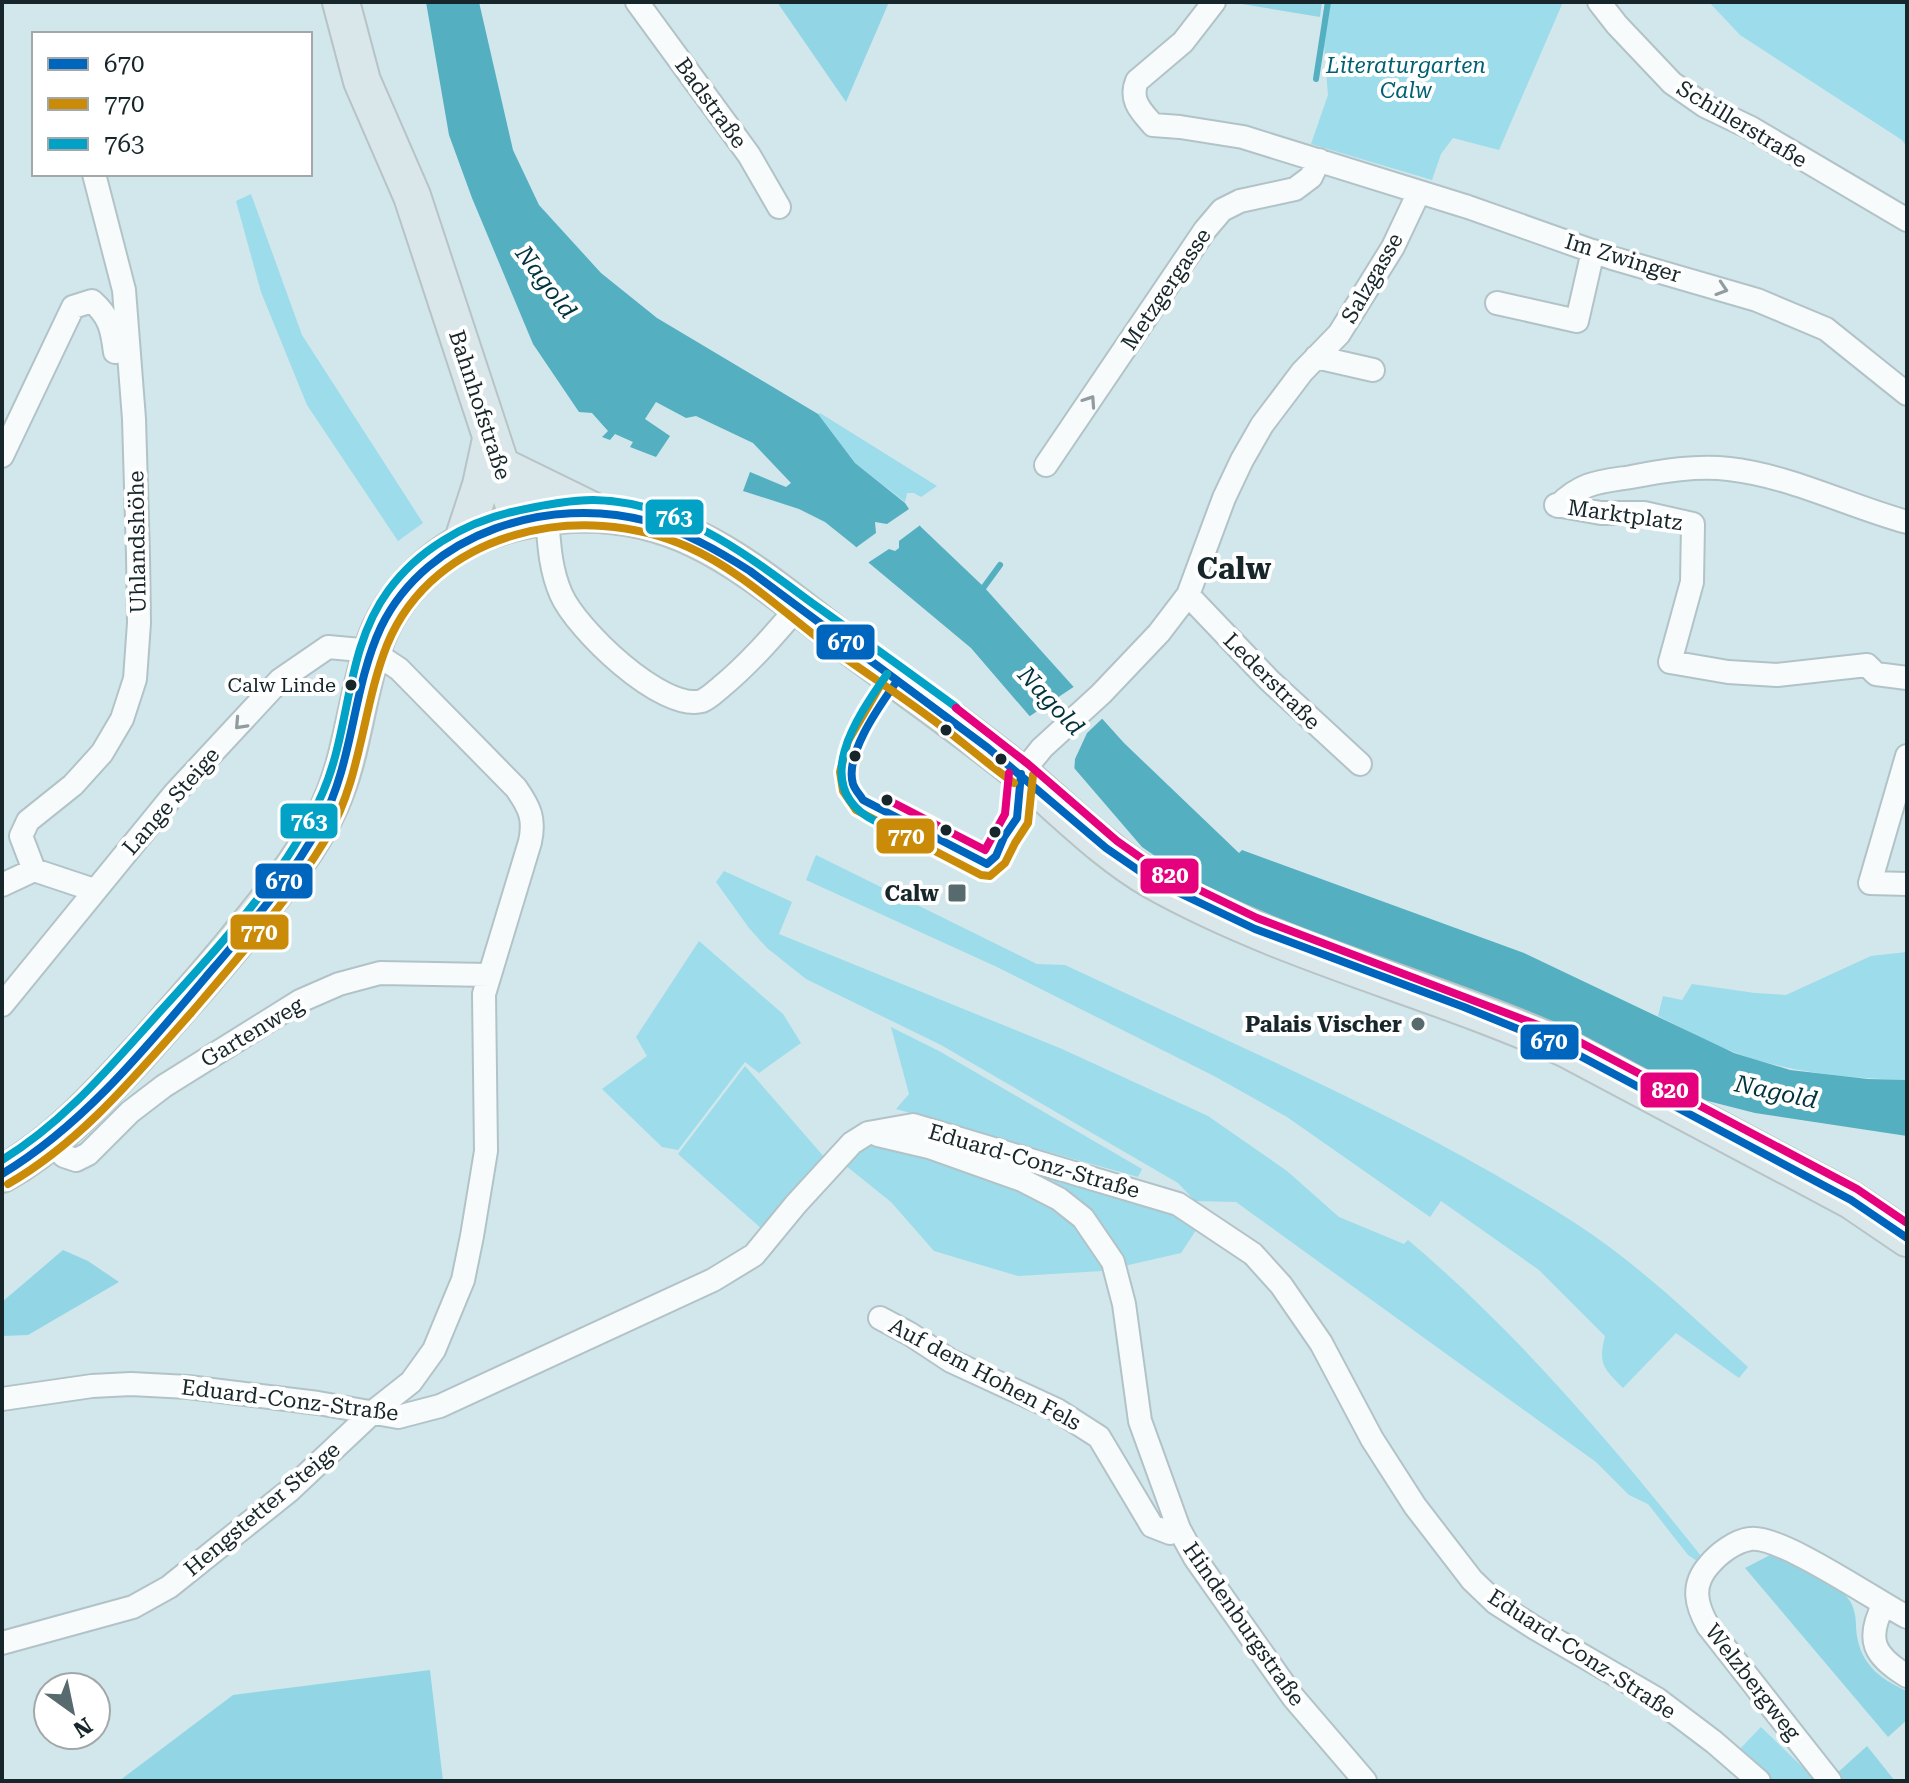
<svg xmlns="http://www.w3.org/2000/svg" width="1909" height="1783" viewBox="0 0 1909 1783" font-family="'Roboto Serif',serif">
  <rect width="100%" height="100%" fill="#d1e7ec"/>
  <!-- green -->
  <path fill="#9cdceb" d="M1325,2H1563L1499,150L1453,138L1441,154L1432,180L1311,144L1328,95L1322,20Z
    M1709,2H1907V147L1902,140L1740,35Z
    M251,194L302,335L423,523L398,541L307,405L261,292L236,201Z
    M820,413L937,486L921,497L914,493H907L905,502L855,463L818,414Z
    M816,855L1037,964L1065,965C1236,1046 1415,1120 1575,1223C1638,1264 1693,1317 1748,1367L1739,1378L1676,1333L1623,1388C1603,1368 1598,1364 1605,1336L1539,1270L1441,1201L1430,1217L1287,1117L1214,1076L997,967L806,880Z
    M724,871L792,902L779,934L1062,1049L1208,1116L1287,1171L1339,1217L1404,1244L1408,1240C1518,1333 1611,1443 1701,1556L1697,1561L1688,1555L1648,1504L1629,1495L1596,1462L1236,1202L1195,1201L1178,1183L941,1045L806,979L767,948L749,928L716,882Z
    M699,941L783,1014L801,1043L759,1073L745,1062L678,1150L662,1147L602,1089L647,1056L636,1037Z
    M1907,952V1080C1849,1078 1791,1073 1736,1053C1709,1044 1683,1028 1658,1016L1663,996L1682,1000L1692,984L1755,993L1786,995L1871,956Z
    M891,1027L939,1051L1142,1169L1138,1177L896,1109L909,1094Z
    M745,1066L825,1158L763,1230L678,1154Z
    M868,1138L1026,1167L1170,1206L1200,1224L1181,1253L1102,1271L1018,1276L934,1251L891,1202L845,1165Z
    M1761,1727L1816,1780L1766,1781L1736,1753Z"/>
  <!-- forest -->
  <path fill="#92d6e6" d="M777,2H889L846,102Z
    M1230,2H1322L1320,17Z
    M63,1250L88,1261L119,1282L28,1335L2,1336V1302Z
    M1774,1553C1791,1563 1831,1582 1844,1594C1854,1603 1856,1615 1856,1627C1858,1662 1878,1678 1907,1691V1720L1888,1737L1745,1568Z
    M430,1670L443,1781H119L233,1695Z
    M1867,1746L1895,1781H1841L1835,1775Z"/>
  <!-- water -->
  <path fill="#54afc1" d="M426,2H479L513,150L539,205L601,273L657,318L818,414L855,463L905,503L921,527L984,587L1124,743L1239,853L1242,850L1524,953L1734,1053L1790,1070L1868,1079L1907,1080V1136L1755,1113L1704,1100L1550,1022L1308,933L1185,877L1142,847L971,648L869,563L855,546L825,522L799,509L743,491L750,472L786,487L791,483L753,443L696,416L686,418L656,402L645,419L670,436L656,457L630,447L633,442L615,434L610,440L602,437L608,431L592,413L579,412L533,344L472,198L449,135Z"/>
  <!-- pier -->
  <path fill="#d1e7ec" d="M912,507L923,523L899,541V548L895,551L889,549L866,564L854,549L876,533L875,522L887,524Z
    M1078,684L1105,716L1087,733L1075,759L1074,774L1027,718Z"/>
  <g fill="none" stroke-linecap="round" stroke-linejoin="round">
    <!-- stream -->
    <path stroke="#54afc1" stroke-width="6" d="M1316,79L1328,2
      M981,591L1000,565"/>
    <defs>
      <path id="minor" d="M637,2L749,155L779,207
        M1214,2L1183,42L1137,81C1129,100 1141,111 1153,125L1180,127L1243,137L1468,207L1612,258L1757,300L1826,329L1907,394
        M1599,2L1617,25L1672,83L1705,106L1751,128L1907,220
        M1497,303L1577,321L1593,251
        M1316,357L1373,370
        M2,456L73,307L92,301C110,317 112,329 115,352
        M1046,465L1205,230L1222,210L1240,201L1295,189L1311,177L1319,160
        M1556,505L1601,513H1644L1693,524L1692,582L1670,662L1728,672L1777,675L1867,665L1876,674L1907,678
        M1558,506C1582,482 1599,482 1631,477C1662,471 1697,465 1729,469C1791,476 1848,506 1907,522
        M547,516C549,543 550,569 561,594C576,629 662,712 702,701C709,698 715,692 721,687C750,663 773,636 798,607
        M1188,595L1269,680L1360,764
        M1907,756L1870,883L1907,884
        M1021,774L1042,748L1101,694L1159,633L1188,595L1224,498L1242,460L1262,425L1302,372L1339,334L1393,247L1419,192
        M34,870L21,836L28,821L73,785L102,753L122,719L135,679L139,623L138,556L134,419L124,290L94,174
        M2,885L34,870L94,890
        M2,1005L175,793L280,680L328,647L372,651L399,669L516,788C530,808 535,819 530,842L484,994L486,1151L472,1236L463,1280L434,1350L411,1382L373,1412L289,1491L169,1587L133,1607L2,1643
        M878,1135L929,1147L1022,1180L1059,1199L1083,1218L1113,1262L1124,1304L1140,1421L1179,1529L1195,1558L1293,1697L1365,1781
        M50,1142L64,1156L76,1160L88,1154L130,1112L164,1086L300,1001L339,984L380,973L489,975
        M880,1318L910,1334L951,1361L1057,1410L1099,1437L1152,1526L1170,1533L1179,1529
        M2,1399L92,1386L131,1384L188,1387L318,1403L398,1417L440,1406L713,1280L754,1255L796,1204L852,1143L868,1133L913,1125L1178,1204L1253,1254L1281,1285L1321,1343L1372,1439L1415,1506L1472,1580L1496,1603L1535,1628L1657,1699L1714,1742L1759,1781
        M1884,1604C1865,1640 1874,1656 1907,1676
        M1830,1781L1708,1626C1696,1605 1691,1585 1709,1565C1718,1554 1735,1541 1750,1539C1779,1534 1876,1601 1907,1617"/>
      <path id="primary" d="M341,2L362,81L412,196L519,521
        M501,466L593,511
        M462,543L481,485L491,439
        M2,1174C57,1144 99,1096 141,1051C173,1015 205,979 236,941C269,899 308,854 330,805C353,754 356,697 374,645C392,593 436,551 487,531C510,522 533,518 558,515C686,503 755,576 851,647C912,692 974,735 1033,784C1072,818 1109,855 1154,881C1285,954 1432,988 1567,1049L1851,1200L1907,1238"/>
    </defs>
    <!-- minor casing -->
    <use href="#minor" stroke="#b2c3c8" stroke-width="26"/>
    <!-- primary casing -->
    <use href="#primary" stroke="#b7c3c5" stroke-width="40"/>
    <!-- minor -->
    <use href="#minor" stroke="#f8fbfc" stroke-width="22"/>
    <!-- primary -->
    <use href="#primary" stroke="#d9e7ea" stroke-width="36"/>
    <defs>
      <path id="bus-1" d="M897,681C881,704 844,754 853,784C855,790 860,795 863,800L987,864L996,856L1004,837L1017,818L1021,774
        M2,1174C83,1125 145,1049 205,978C247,929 291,879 321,823C354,761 352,689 381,627C427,532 550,495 647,521C685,532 717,550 750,571L988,748L1106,848L1154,881L1255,929L1464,1007L1567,1049L1851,1200L1907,1238"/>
      <path id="bus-2" d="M887,674L848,741L840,772L843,791L856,810L981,875L990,876L1005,863L1015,843L1028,823L1033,775
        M8,1184C81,1142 135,1076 191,1013C239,957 289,900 327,837C362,777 362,708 387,645C434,530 582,499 688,547C738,569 780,609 823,642C858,668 894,691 929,717C958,738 985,762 1014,783"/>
      <path id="bus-3" d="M875,821C808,787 857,717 887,674
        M2,1160C63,1123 109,1068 156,1016C216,950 288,874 323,792C351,727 345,650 388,591C417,551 464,523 512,512C538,506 567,500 593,500C679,501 747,555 812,603C860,637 908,672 956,707"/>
      <path id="bus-4" d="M956,708L1028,764L1117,841L1158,870L1257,918L1572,1038L1857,1189L1907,1223
        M886,799L985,850L1005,814L1009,773"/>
    </defs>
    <!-- bus-1 casing -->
    <use href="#bus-1" stroke="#fff" stroke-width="14"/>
    <!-- bus-2 casing -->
    <use href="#bus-2" stroke="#fff" stroke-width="14"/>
    <!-- bus-3 casing -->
    <use href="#bus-3" stroke="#fff" stroke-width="14"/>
    <!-- bus-4 casing -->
    <use href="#bus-4" stroke="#fff" stroke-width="14"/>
    <!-- bus-1 -->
    <use href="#bus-1" stroke="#0065bd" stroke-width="8"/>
    <!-- bus-2 -->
    <use href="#bus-2" stroke="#ca8c08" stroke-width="8"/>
    <!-- bus-3 -->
    <use href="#bus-3" stroke="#01a2c6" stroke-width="8"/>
    <!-- bus-4 -->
    <use href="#bus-4" stroke="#e5007d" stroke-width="8"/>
  </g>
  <!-- one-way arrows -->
  <defs><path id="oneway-chevron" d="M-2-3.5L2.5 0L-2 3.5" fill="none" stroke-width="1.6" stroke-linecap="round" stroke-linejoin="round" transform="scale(2)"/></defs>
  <g stroke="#929b9e">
    <use href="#oneway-chevron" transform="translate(1722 289) rotate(18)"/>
    <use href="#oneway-chevron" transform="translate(1090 401) rotate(-56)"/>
    <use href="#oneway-chevron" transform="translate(240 724) rotate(133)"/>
  </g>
  <!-- markers -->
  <g fill="#16262a" stroke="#fff" stroke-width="3">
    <circle cx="351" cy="685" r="7"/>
    <circle cx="946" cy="730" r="7"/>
    <circle cx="855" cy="756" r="7"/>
    <circle cx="1001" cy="759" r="7"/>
    <circle cx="887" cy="800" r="7"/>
    <circle cx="946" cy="830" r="7"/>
    <circle cx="995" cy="832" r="7"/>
  </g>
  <g fill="#576a6e" stroke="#fff" stroke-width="3">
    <rect x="947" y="883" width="20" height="20" rx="4"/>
    <circle cx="1418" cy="1024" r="8"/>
  </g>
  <g text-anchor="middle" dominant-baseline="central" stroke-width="8" stroke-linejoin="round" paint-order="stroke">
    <!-- bus labels -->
    <g font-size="20" fill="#16262a" stroke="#fff" text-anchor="end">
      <text x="336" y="685">Calw Linde</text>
    </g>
    <!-- park labels -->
    <g font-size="22" font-style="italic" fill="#006172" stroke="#fff">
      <text x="1406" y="65">Literaturgarten<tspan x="1406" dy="25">Calw</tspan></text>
    </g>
    <!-- street labels -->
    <g font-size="22" fill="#16262a" stroke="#fff">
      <text transform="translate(711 103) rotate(54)">Badstraße</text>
      <text transform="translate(1742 124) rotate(31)">Schillerstraße</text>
      <text transform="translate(1623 258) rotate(17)">Im Zwinger</text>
      <text transform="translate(1372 278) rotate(-60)">Salzgasse</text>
      <text transform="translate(1166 289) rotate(-56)">Metzgergasse</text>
      <text transform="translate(480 405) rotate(72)">Bahnhofstraße</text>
      <text transform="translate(1625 515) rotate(8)">Marktplatz</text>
      <text transform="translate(137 542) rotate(-91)">Uhlandshöhe</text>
      <text transform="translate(1272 681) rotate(45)">Lederstraße</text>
      <text transform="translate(171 801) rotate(-49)">Lange Steige</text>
      <text transform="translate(252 1032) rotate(-31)">Gartenweg</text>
      <text transform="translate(1034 1161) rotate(16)">Eduard-Conz-Straße</text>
      <text transform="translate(985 1374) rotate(28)">Auf dem Hohen Fels</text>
      <text transform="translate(290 1400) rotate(7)">Eduard-Conz-Straße</text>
      <text transform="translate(262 1509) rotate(-40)">Hengstetter Steige</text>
      <text transform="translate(1244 1624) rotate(55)">Hindenburgstraße</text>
      <text transform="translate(1582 1654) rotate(33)">Eduard-Conz-Straße</text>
      <text transform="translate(1753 1682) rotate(52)">Welzbergweg</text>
    </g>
    <!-- poi labels -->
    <g font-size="22" font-weight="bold" fill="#16262a" stroke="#fff" text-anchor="end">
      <text x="939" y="893">Calw</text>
      <text x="1402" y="1024">Palais Vischer</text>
    </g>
    <!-- water labels -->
    <g font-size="24" font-style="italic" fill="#00333e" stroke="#fff">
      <text transform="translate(546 282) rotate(53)">Nagold</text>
      <text transform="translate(1051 701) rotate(47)">Nagold</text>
      <text transform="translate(1776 1092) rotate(12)">Nagold</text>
    </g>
    <!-- district labels -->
    <g font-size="30" font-weight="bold" fill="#16262a" stroke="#fff">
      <text x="1234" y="568">Calw</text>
    </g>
  </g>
  <g stroke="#fff" stroke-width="3">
    <rect x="644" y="498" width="61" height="38" rx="8" fill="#01a2c6"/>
    <rect x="815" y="623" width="61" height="38" rx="8" fill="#0065bd"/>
    <rect x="279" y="802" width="60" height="38" rx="8" fill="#01a2c6"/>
    <rect x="875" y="817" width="61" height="38" rx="8" fill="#ca8c08"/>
    <rect x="1139" y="857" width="61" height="38" rx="8" fill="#e5007d"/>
    <rect x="254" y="862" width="60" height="38" rx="8" fill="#0065bd"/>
    <rect x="229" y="913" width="61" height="38" rx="8" fill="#ca8c08"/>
    <rect x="1519" y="1023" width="61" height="38" rx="8" fill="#0065bd"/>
    <rect x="1639" y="1071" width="61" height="38" rx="8" fill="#e5007d"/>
  </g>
  <g font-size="22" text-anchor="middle" font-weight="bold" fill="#fff">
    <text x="674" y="525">763</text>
    <text x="846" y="650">670</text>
    <text x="309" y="829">763</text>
    <text x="906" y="844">770</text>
    <text x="1170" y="883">820</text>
    <text x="284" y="889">670</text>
    <text x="259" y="940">770</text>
    <text x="1549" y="1049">670</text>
    <text x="1670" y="1098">820</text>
  </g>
  <!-- border -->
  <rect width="1909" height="1783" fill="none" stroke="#16262a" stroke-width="8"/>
  <!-- legend -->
  <rect x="32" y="32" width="280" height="144" fill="#ffffff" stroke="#a2a8aa" stroke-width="2"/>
  <rect x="48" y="58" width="40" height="12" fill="#0065bd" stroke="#a2a8aa" stroke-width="2"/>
  <text x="104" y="72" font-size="24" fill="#16262a">670</text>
  <rect x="48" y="98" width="40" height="12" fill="#ca8c08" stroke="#a2a8aa" stroke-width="2"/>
  <text x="104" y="112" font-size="24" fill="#16262a">770</text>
  <rect x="48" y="138" width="40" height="12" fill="#01a2c6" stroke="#a2a8aa" stroke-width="2"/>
  <text x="104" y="152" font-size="24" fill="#16262a">763</text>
  <!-- north arrow -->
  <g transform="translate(72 1711) rotate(147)"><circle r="38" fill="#ffffff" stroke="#a2a8aa" stroke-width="2"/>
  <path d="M0-6L14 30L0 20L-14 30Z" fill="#576a6e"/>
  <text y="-12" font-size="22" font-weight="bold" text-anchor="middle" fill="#16262a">N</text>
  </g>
</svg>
